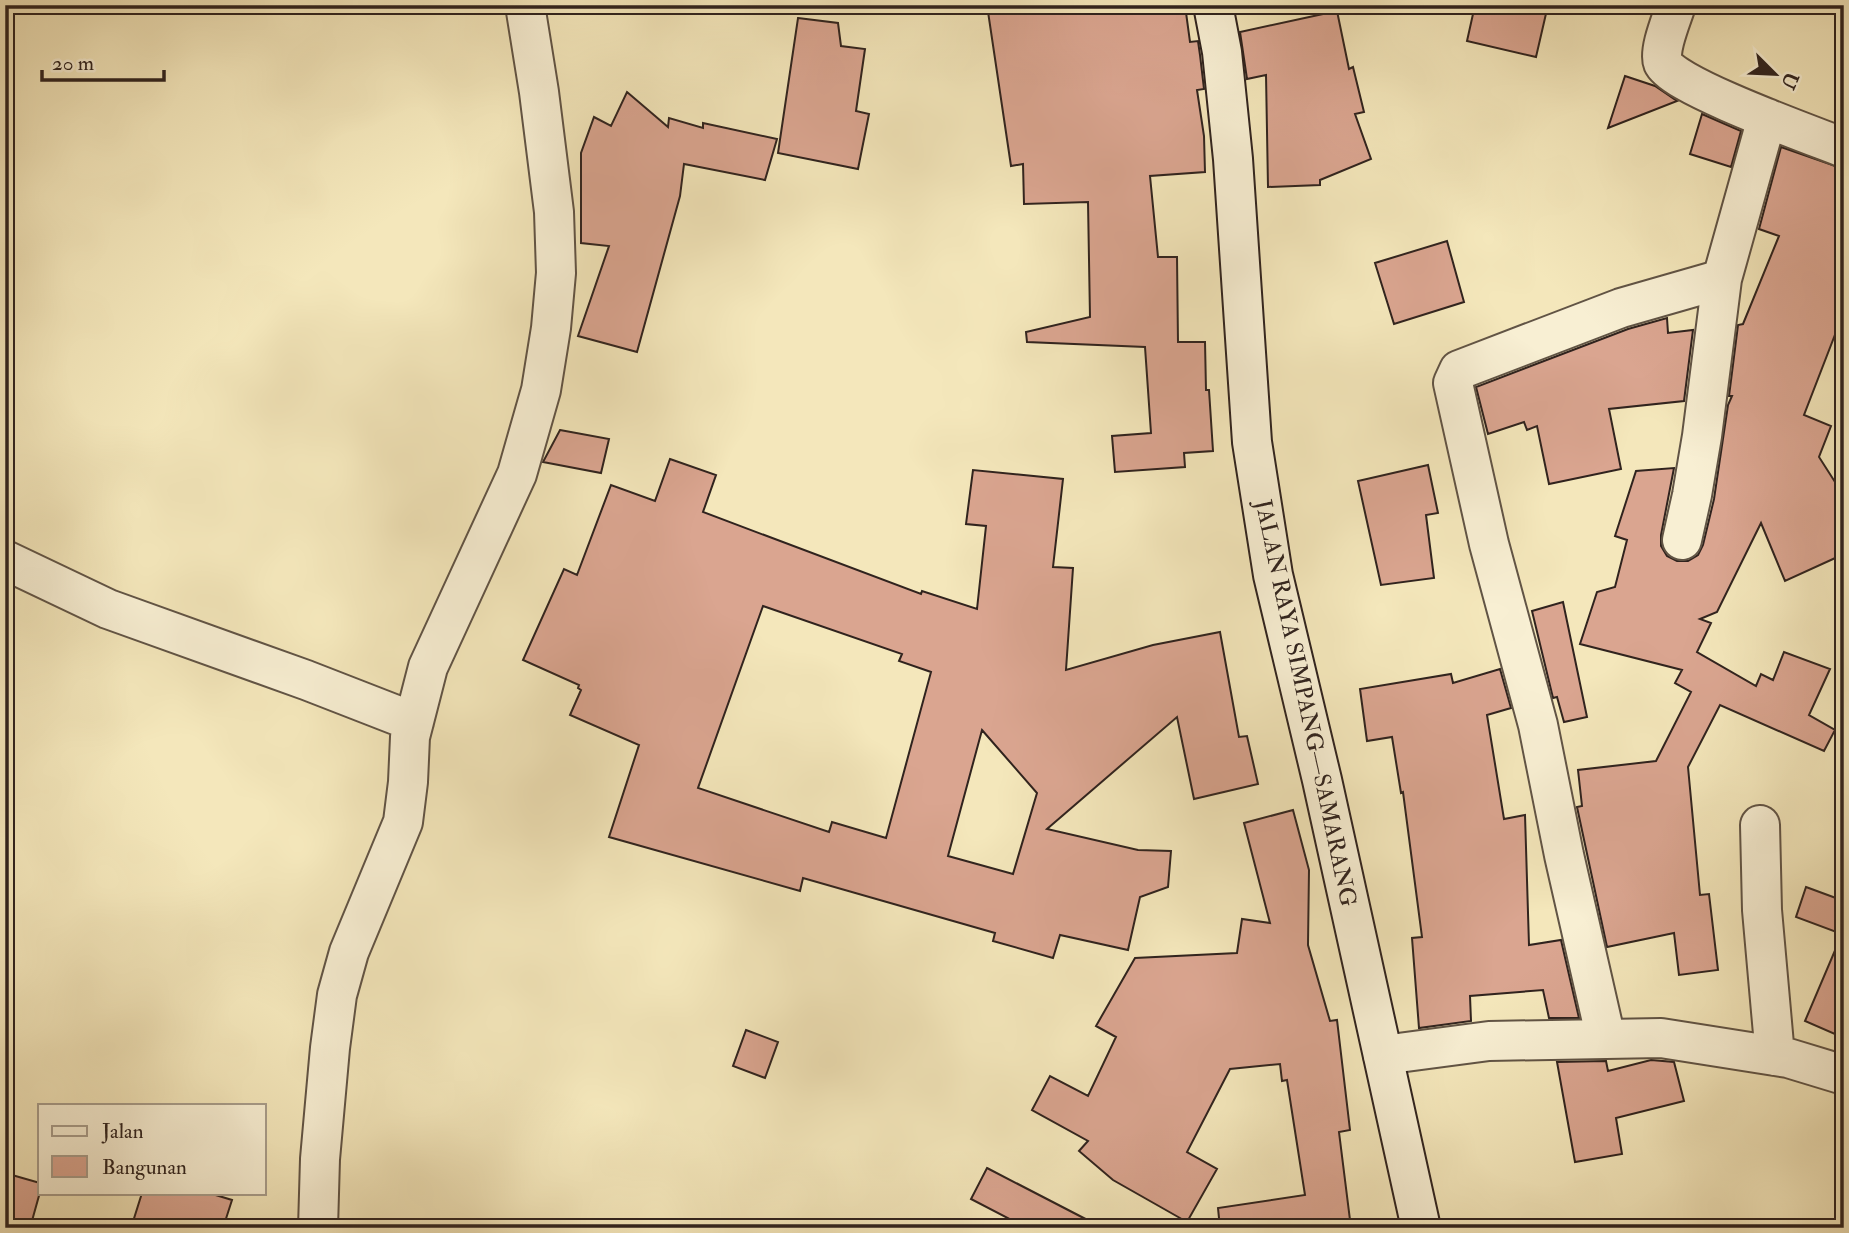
<svg xmlns="http://www.w3.org/2000/svg" width="1849" height="1233" viewBox="0 0 1849 1233" font-family="'IM FELL Double Pica',serif">
  <rect width="100%" height="100%" fill="#f4e7bb"/>
  <filter id="stains"><feTurbulence type="fractalNoise" baseFrequency=".00286" numOctaves="4"/><feColorMatrix values="0 0 0 0 .2 0 0 0 0 .09 0 0 0 0 .02 0 0 0 .5 -.17"/></filter>
  <radialGradient id="worn" r=".72"><stop offset=".6" stop-color="#630" stop-opacity="0"/><stop offset="1" stop-color="#630" stop-opacity=".3"/></radialGradient>
  <!-- building -->
  <path fill="#daa590" stroke="#30231e" stroke-width="2" fill-rule="evenodd" d="M987,5H1185L1190,42L1198,41L1200,55L1204,89L1197,90L1204,136L1205,172L1150,176L1158,257H1177L1178,342H1205L1206,390H1209L1213,451L1184,453L1185,467L1115,472L1112,436L1151,433L1145,347L1027,342L1026,332L1090,317L1088,202L1024,204L1023,164L1011,166Z
    M1475,5H1548L1536,57L1467,41Z
    M1337,11L1349,69L1353,67L1364,112L1355,114L1371,159L1320,180V185L1268,187L1266,75L1247,79L1240,32Z
    M798,18L838,23L841,46L865,49L856,111L869,114L858,169L778,153Z
    M1625,76L1655,86L1677,101L1608,128Z
    M627,92L668,127L669,118L703,128V123L777,139L765,180L684,164L680,196L637,352L578,336L609,246L581,243V153L594,117L611,126Z
    M1702,114L1741,131L1731,167L1690,154Z
    M1781,147L1844,169V327H1838L1804,415L1831,426L1819,457L1844,496V554L1785,581L1761,523L1717,612L1700,619L1711,623L1697,652L1756,686L1761,674L1773,680L1784,652L1830,669L1809,715L1835,730L1824,751L1720,705L1688,767L1700,895L1709,894L1718,970L1679,975L1674,933L1607,947L1577,807L1582,806L1578,770L1656,761L1691,692L1675,683L1682,670L1580,644L1597,592L1615,587L1627,540L1615,536L1636,471L1674,468L1661,535V546L1667,556L1677,561H1688L1698,555L1703,545L1714,499L1728,405L1732,396H1729L1738,325L1743,324L1779,236L1759,229Z
    M1447,241L1464,302L1394,324L1375,263Z
    M1667,318L1668,333L1693,330L1684,401L1609,409L1621,469L1549,484L1537,426L1527,430L1524,422L1488,434L1476,387L1628,329Z
    M560,430L609,439L601,473L543,462Z
    M670,459L716,475L703,512L921,594L922,591L977,609L986,526L966,524L973,470L1063,479L1053,567L1073,568L1066,670L1153,645L1220,632L1239,737L1247,736L1258,784L1194,799L1177,717L1047,829L1138,850L1171,851L1168,887L1140,897L1128,950L1060,935L1053,958L993,941L995,933L803,878L800,891L609,837L639,745L570,715L581,690L578,688L579,685L523,660L564,569L577,575L611,485L655,501ZM763,606L902,654L899,661L931,672L886,838L832,822L829,832L698,788ZM982,730L1037,793L1013,874L948,856Z
    M1428,465L1438,513L1426,515L1434,578L1381,585L1358,481Z
    M1563,602L1587,717L1564,722L1557,697L1553,698L1532,611Z
    M1500,669L1511,708L1487,715L1504,819L1525,815L1529,945L1561,940L1579,1018H1549L1543,990L1470,996L1471,1021L1419,1028L1412,938L1422,937L1403,792L1401,793L1392,737L1367,741L1360,689L1451,674L1453,683Z
    M1293,810L1309,870L1308,945L1330,1021L1337,1020L1350,1130L1339,1132L1351,1228H1220L1218,1208L1305,1195L1287,1080L1282,1081L1280,1064L1230,1069L1187,1152L1217,1169L1187,1222L1113,1180L1079,1151L1088,1141L1032,1110L1050,1076L1088,1096L1116,1037L1096,1026L1135,958L1237,953L1242,919L1270,923L1244,823Z
    M1806,887L1844,901V1038L1805,1021L1842,934L1796,917Z
    M746,1030L778,1042L765,1078L733,1066Z
    M1651,1060L1674,1062L1684,1101L1616,1118L1622,1154L1575,1162L1557,1062L1606,1061L1608,1071Z
    M987,1168L1103,1228H1027L971,1199Z
    M5,1173L40,1183V1192L30,1228H5Z
    M142,1193H209L232,1200L223,1228H131Z"/>
  <g fill="none" stroke-linecap="round" stroke-linejoin="round">
    <defs>
      <path id="minor" d="M1676,5C1672,18 1658,51 1663,63C1673,86 1814,136 1844,148
        M1682,540L1692,495L1702,436L1722,279L1767,118
        M5,560L108,609L306,680L414,722
        M1760,825L1762,910L1775,1056
        M1606,1039L1564,855L1538,725L1489,544L1453,383L1459,370L1621,308L1722,279
        M1383,1055L1489,1041L1661,1038L1788,1058L1844,1075
        M318,1228L320,1159L330,1048L337,995L349,952L403,822L408,782L410,737L428,667L517,474L541,390L551,328L556,273L554,212L539,92L525,5"/>
      <path id="secondary" d="M1213,5L1222,52L1233,159L1252,442L1273,575L1322,780L1421,1228"/>
    </defs>
    <!-- minor casing -->
    <use href="#minor" stroke="#615445" stroke-width="42"/>
    <!-- secondary casing -->
    <use href="#secondary" stroke="#30231e" stroke-width="42"/>
    <!-- minor -->
    <use href="#minor" stroke="#f8efd3" stroke-width="38"/>
    <!-- secondary -->
    <use href="#secondary" stroke="#f8efd3" stroke-width="38"/>
  </g>
  <g text-anchor="middle" dominant-baseline="central" stroke-width="7" stroke-linejoin="round" paint-order="stroke">
    <!-- street labels -->
    <g font-size="23" fill="#30231e" stroke="#f8efd3">
      <text transform="translate(1306 703) rotate(78)">JALAN RAYA SIMPANG—SAMARANG</text>
    </g>
  </g>
  <!-- margin -->
  <rect width="1849" height="1233" fill="none" stroke="#f4e7bb" stroke-width="28"/>
  <rect x="7" y="7" width="1835" height="1219" fill="none" stroke="#30231e" stroke-width="3.5"/>
  <rect x="14" y="14" width="1821" height="1205" fill="none" stroke="#30231e" stroke-width="2"/>
  <!-- legend -->
  <rect x="38" y="1104" width="228" height="91" fill="#f8efd3" stroke="#a89d8b" stroke-width="2"/>
  <rect x="52" y="1126" width="35" height="10" fill="#f8efd3" stroke="#a89d8b" stroke-width="2"/>
  <text x="102" y="1138" font-size="21" fill="#30231e">Jalan</text>
  <rect x="52" y="1156" width="35" height="21" fill="#daa590" stroke="#a89d8b" stroke-width="2"/>
  <text x="102" y="1174" font-size="21" fill="#30231e">Bangunan</text>
  <!-- north arrow -->
  <g transform="translate(1775 74) rotate(114)" stroke="#f8efd3" stroke-width="5" paint-order="stroke">
  <path d="M0-5L12 26L0 18L-12 26Z" fill="#30231e"/>
  <text y="-10" font-size="19" font-weight="bold" text-anchor="middle" fill="#30231e">U</text>
  </g>
  <!-- scale -->
  <path d="M42 70v10h122v-10" fill="none" stroke="#30231e" stroke-width="3.5"/>
  <text x="52" y="70" font-size="21" fill="#30231e" stroke="#f8efd3" stroke-width="5" paint-order="stroke">20 m</text>
  <rect width="100%" height="100%" filter="url(#stains)"/>
  <rect width="100%" height="100%" fill="url(#worn)"/>
</svg>
